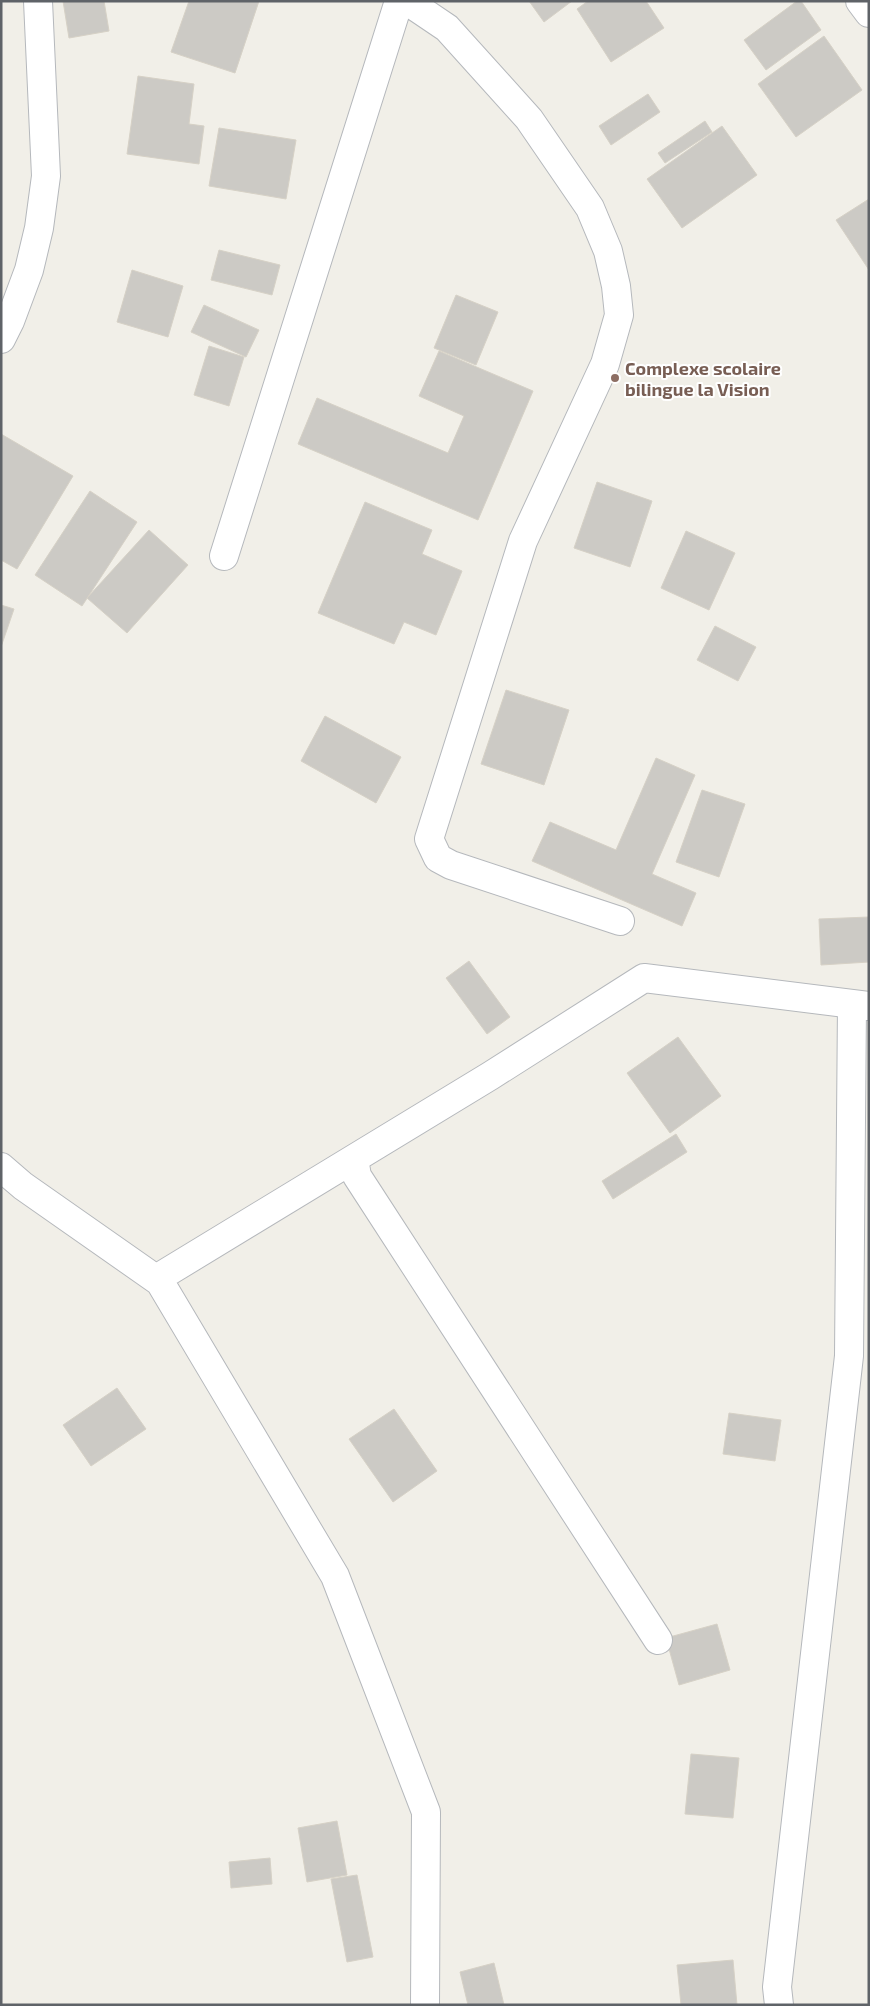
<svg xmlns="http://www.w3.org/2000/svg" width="870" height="2006" viewBox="0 0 870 2006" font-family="'Exo 2',sans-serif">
  <rect width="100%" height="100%" fill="#f1efe8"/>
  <!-- building -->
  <path fill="#cccac5" stroke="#d6d1c6" d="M63,1H104L109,31L69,38Z
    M189,1H259L235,73L171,52Z
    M529,1H572L544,22Z
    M588,1H646L664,28L611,62L577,9Z
    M797,1H801L821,30L766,70L744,40Z
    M824,36L862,90L796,137L758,84Z
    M138,76L194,84L189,124L204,126L199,164L127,154Z
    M648,94L660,112L611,145L599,126Z
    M705,121L712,132L665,163L658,153Z
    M722,126L757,175L682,228L647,179Z
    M219,128L296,140L286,199L209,186Z
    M869,199V270L836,220Z
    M219,250L280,265L272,295L211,280Z
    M132,270L183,286L168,337L117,322Z
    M456,295L498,312L476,365L434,348Z
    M204,305L259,330L246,357L191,332Z
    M209,346L244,357L229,406L194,395Z
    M439,351L533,391L478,520L298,444L317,398L448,453L464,416L419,396Z
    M1,434L73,476L17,569L1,560Z
    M597,482L652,501L630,567L574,548Z
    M90,491L137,522L82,606L35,575Z
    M365,502L432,530L422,554L462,571L436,635L404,622L394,644L318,613Z
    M149,530L188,565L127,633L87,598Z
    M686,531L735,553L709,610L661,588Z
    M1,605L14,609L1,647Z
    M715,626L756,647L738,681L697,660Z
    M506,690L569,710L544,785L481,764Z
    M325,716L401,757L376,803L301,761Z
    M656,758L695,775L652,874L696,893L682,926L532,861L550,822L616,850Z
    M702,790L745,804L719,877L676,862Z
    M869,917V962L821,965L819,919Z
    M469,961L510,1017L487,1034L446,978Z
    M678,1037L721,1096L670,1133L627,1073Z
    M676,1134L687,1152L613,1199L602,1181Z
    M117,1388L146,1429L91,1466L63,1425Z
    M394,1409L437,1471L393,1502L349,1439Z
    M729,1413L781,1420L775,1461L723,1454Z
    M717,1624L730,1670L679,1685L666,1638Z
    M691,1754L739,1758L733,1818L685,1814Z
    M337,1821L347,1875L307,1882L298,1828Z
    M270,1858L272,1884L231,1888L229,1862Z
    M357,1875L373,1957L347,1962L331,1879Z
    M733,1960L737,2005H681L677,1965Z
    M494,1963L504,2005H468L460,1972Z"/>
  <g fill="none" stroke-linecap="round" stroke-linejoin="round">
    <defs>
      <path id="minor" d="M407,1L447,28L529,119L590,208L608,251L616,286L619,315L605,364L523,541L429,839L438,858L451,865L620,921
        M860,1L869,13
        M1,339L10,321L29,270L39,228L46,176L38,1
        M224,556L399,1
        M354,1159L357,1176L658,1640
        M1,1167L23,1186L160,1282L335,1576L426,1812L425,2005
        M156,1279L490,1076L644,978L869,1006
        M779,2005L777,1987L849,1356L852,1004"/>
    </defs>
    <!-- minor casing -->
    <use href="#minor" stroke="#b5b8bc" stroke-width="30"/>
    <!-- minor -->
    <use href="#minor" stroke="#fff" stroke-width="28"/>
  </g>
  <!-- markers -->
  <circle fill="#8d6e63" stroke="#fff" stroke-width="2" cx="615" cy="378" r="5"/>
  <g text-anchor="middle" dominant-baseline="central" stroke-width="4" stroke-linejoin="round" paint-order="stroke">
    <!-- education labels -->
    <g font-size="18" font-weight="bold" fill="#785e54" stroke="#fff" text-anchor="start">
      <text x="625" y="368">Complexe scolaire<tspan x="625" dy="21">bilingue la Vision</tspan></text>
    </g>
  </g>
  <!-- border -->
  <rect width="870" height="2006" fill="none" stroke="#5f6368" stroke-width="5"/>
</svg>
